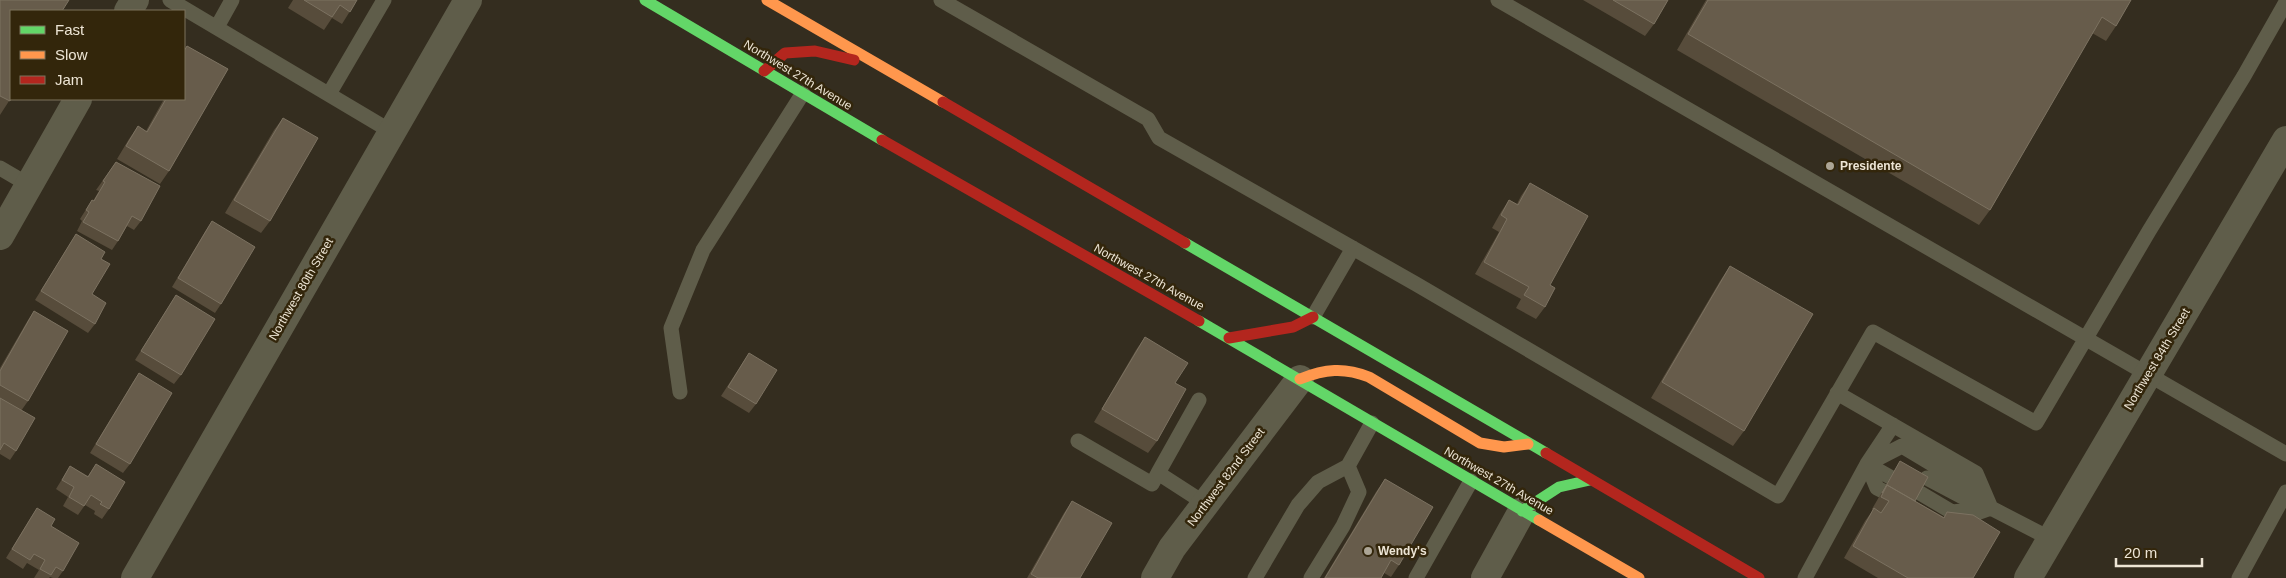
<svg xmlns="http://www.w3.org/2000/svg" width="2286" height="578" viewBox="0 0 2286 578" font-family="Arial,sans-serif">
  <rect width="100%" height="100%" fill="#342d1f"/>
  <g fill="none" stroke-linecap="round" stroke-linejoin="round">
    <!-- lane -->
    <path stroke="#5f5d4a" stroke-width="15" d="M170,0L392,132
      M941,0L1148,119L1159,138L1416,284L1778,496L1873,332L2036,423L2149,231L2244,76L2286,2
      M1498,0L2286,454
      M217,27L232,0
      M329,94L384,0
      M0,168L29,185
      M1313,317L1353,248
      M680,392L671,328L703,250L803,93
      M1837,393L1976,473L1991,508L2051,539
      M1078,441L1152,484L1158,473L1206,504
      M1869,463L1902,446L1967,485L1985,502
      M1867,464L1877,488L1883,491
      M1867,464L1890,477
      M1158,473L1199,400
      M1927,478L1961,496L1985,506
      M1920,493L1952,512L1972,510
      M1952,522L1991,508
      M1255,578L1298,505L1318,482L1348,466L1372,423
      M1311,578L1343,526L1359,492L1348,466
      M1416,578L1471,481
      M1805,578L1867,464L1893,425
      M2239,578L2286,492"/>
    <!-- street -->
    <path stroke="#5f5d4a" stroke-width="28" d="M128,11L135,0
      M0,236L78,99
      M135,578L468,0
      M1155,578L1172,548L1300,379
      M1485,578L1522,511
      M2028,578L2286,140"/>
    <!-- fast -->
    <path stroke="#63d668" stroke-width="11" d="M645,0L882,140
      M1185,243L1546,453
      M1199,321L1539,520
      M1522,511L1559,487L1590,480"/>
    <!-- slow -->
    <path stroke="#ff974d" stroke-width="11" d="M767,0L943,102
      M1300,379C1325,369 1344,367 1369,377L1480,443L1504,447L1528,444
      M1539,520L1639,578"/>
    <!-- jam -->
    <path stroke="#b3261e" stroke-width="11" d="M764,71L785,53L815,51L854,60
      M943,102L1185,243
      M882,140L1199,321
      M1229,338L1293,327L1313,317
      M1546,453L1759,578"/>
  </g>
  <!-- wall -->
  <path fill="#574c3b" d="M0,0L11,98L0,115Z
    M293,0H357L342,24L332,18L324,30L288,8Z
    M1583,0H1668L1654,24L1645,36Z
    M1706,0H2131L2116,26L2106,41L2092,33L1990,210L1979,225L1677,50Z
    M187,46L228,69L169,171L160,184L117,159L129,139L138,126L146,131L164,99H184V50Z
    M283,118L270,221L261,233L225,213L274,130Z
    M116,162L141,221L134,230L127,226L118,241L112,250L77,231L82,221L80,219L92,200L93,201L99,191L96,190Z
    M1530,183L1550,285L1545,307L1536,319L1516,308L1521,299L1475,274L1499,232L1492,228L1501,212L1509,200L1517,204L1521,196Z
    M212,221L221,304L215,313L172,287L206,230Z
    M76,234L101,259L92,294L95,324L88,333L35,300Z
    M1730,266L1744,431L1733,446L1651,398L1720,281Z
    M176,295L181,375L174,384L135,360Z
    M34,311L28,401L21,411L16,451L10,460L0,454V368L28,320Z
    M1145,337L1175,383L1157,441L1148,453L1094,422L1136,350Z
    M749,353L756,404L749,413L721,396Z
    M139,373L130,464L123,473L90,453L133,382Z
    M1900,461L1915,501L1944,517L1947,512L1973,578H1878L1844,558L1865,521L1873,510L1872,509Z
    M96,464L109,509L102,519L94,514L95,511L85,505L78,515L63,506L68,497L56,489L70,466L88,476Z
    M1385,479L1399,565L1391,577L1384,573L1381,578H1324L1376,492Z
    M1072,501L1080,578H1027L1064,513Z
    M37,508L51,526L63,571L58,578H53L50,577L49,578H34L39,570L27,563L23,569L6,558L31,517Z"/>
  <!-- building -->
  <path fill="#675c4b" stroke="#7c7261" d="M0,0H69L62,11H11V98L10,101L0,96Z
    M304,0H357L350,12L340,5L332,17Z
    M1613,0H1668L1654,24Z
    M1708,0H2131L2116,26L2102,17L1990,210L1688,34Z
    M187,46L228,69L169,171L126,146L138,126L147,132L166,99H184V51Z
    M283,118L318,138L270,221L234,200Z
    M116,162L160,186L141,221L132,216L118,241L83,222L89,212L86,210L92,200L94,201L105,182L103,181Z
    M1530,183L1588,216L1550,285L1555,288L1545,307L1524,295L1529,287L1484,262L1507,219L1501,215L1509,200L1518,205Z
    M212,221L255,247L221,304L178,278Z
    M76,234L105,252L101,259L110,264L92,294L106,303L95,324L41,291Z
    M1730,266L1813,314L1744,431L1662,382Z
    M176,295L215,319L181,375L141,351Z
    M34,311L68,331L28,401L0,385V371Z
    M1145,337L1188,363L1175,383L1186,389L1157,441L1102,409Z
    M749,353L777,370L756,404L728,387Z
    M139,373L172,393L130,464L96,444Z
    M0,398L35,418L16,451L4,443L0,450Z
    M1900,461L1928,477L1915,501L1887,485L1882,493Z
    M96,464L125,482L109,509L100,504L102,502L91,495L84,506L69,497L74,487L62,480L70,466L88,477Z
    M1385,479L1433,507L1399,565L1391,560L1381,578H1325Z
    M1887,485L1944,518L1947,512L1973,515L2000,532L1973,578H1908L1853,546L1874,508L1881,513L1889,501L1881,497Z
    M1072,501L1112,523L1080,578H1038L1031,574Z
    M37,508L55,519L51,526L79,543L63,571L56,567L51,575L40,569L45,560L34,554L30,560L12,549Z"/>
  <!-- markers -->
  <g fill="#aca595" stroke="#33260b" stroke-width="2">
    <circle cx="1830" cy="166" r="5"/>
    <circle cx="1368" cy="551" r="5"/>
  </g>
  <g text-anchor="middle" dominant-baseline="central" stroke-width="5" stroke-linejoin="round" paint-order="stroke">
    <!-- street labels -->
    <g font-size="12" fill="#ede5d5" stroke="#33260b">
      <text transform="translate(798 75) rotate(31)">Northwest 27th Avenue</text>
      <text transform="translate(1149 277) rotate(29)">Northwest 27th Avenue</text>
      <text transform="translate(301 289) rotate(-60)">Northwest 80th Street</text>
      <text transform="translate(2157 359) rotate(-59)">Northwest 84th Street</text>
      <text transform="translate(1226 477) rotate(-53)">Northwest 82nd Street</text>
      <text transform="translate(1499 481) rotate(30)">Northwest 27th Avenue</text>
    </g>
    <!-- poi labels -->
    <g font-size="12" font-weight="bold" fill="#ede5d5" stroke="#33260b" text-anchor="start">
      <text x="1840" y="166">Presidente</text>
      <text x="1378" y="551">Wendy's</text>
    </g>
  </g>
  <!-- legend -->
  <rect x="10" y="10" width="175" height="90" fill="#33260b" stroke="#7d725c"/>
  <rect x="20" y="26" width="25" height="8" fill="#63d668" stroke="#7d725c"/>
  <text x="55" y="35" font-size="15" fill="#ede5d5">Fast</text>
  <rect x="20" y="51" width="25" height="8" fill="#ff974d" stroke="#7d725c"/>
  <text x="55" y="60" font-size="15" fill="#ede5d5">Slow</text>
  <rect x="20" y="76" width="25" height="8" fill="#b3261e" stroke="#7d725c"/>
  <text x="55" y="85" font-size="15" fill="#ede5d5">Jam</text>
  <!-- scale -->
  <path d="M2116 558v8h86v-8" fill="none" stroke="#ede5d5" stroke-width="2.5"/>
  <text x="2124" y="558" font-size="15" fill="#ede5d5" stroke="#33260b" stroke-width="4" paint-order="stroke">20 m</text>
</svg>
